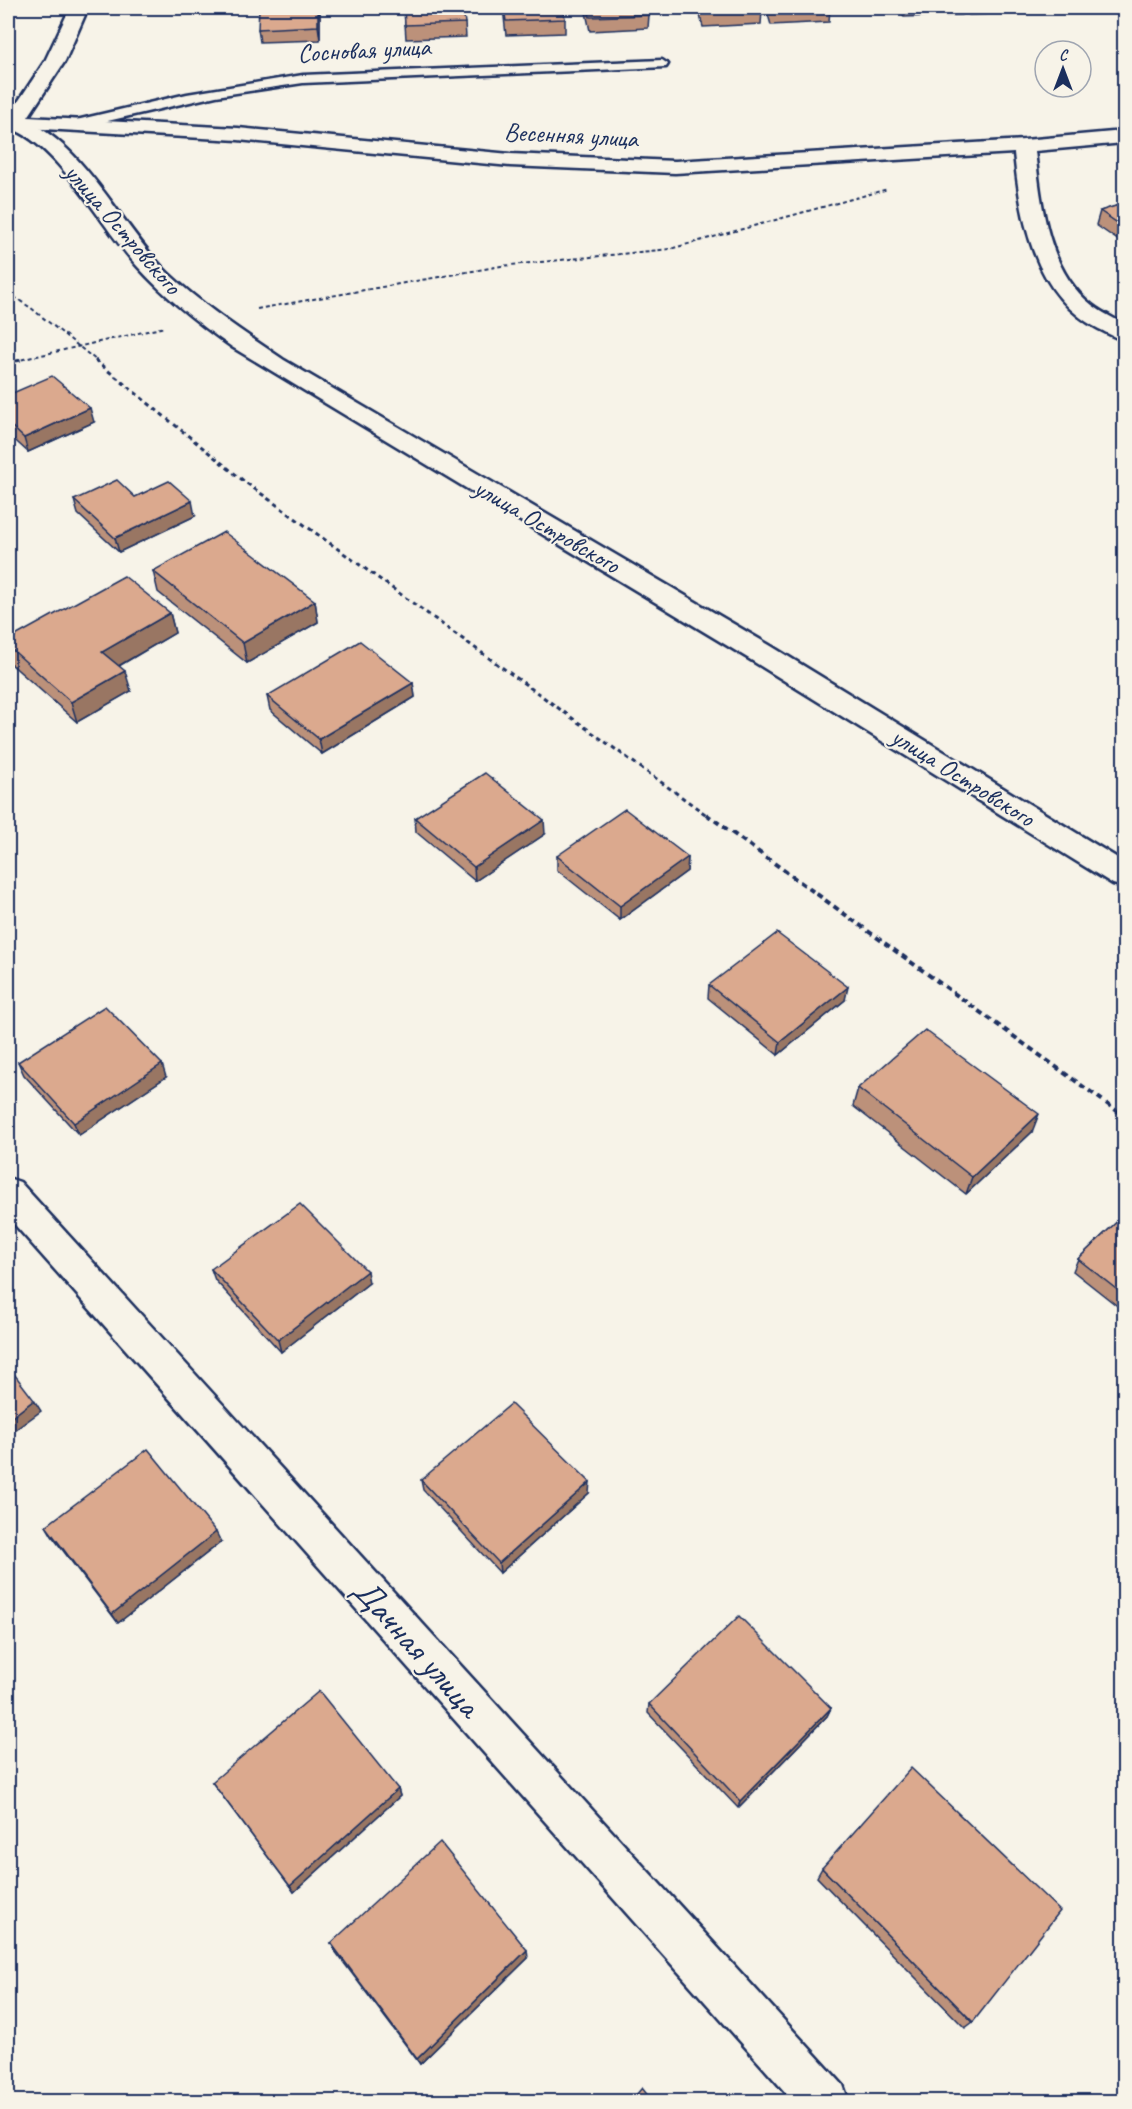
<svg xmlns="http://www.w3.org/2000/svg" width="1132" height="2109" viewBox="0 0 1132 2109" font-family="Caveat,sans-serif">
  <rect width="100%" height="100%" fill="#f7f3e8"/>
  <filter id="ink" filterUnits="userSpaceOnUse"><feTurbulence type="fractalNoise" baseFrequency=".0167" numOctaves="2"/><feDisplacementMap in="SourceGraphic" scale="12" xChannelSelector="R" yChannelSelector="G"/><feConvolveMatrix kernelMatrix="1 2 1 2 8 2 1 2 1" color-interpolation-filters="sRGB"/></filter>
  <g filter="url(#ink)">
    <g fill="none" stroke-linecap="round" stroke-linejoin="round">
      <defs>
        <path id="service" d="M662,60L668,64L666,67L303,83L216,96L73,129L66,125L68,122L187,94L303,75Z"/>
        <path id="minor" d="M70,8H88L65,61L28,117L238,128L510,154L675,161L1024,140L1124,131V143L1035,151C1041,203 1047,270 1092,305C1102,313 1114,318 1124,324V340C1115,338 1108,333 1099,329C1033,295 1021,219 1014,153L675,173L510,166L238,140L8,127V117L45,61Z
          M8,1178L20,1182L843,2085L849,2102H794L8,1217Z"/>
        <path id="tertiary" d="M8,116C77,127 120,227 168,273C203,306 244,333 284,360L771,646L1124,862V887L1113,884L751,660L232,347C198,323 166,298 138,267C104,231 56,140 8,128Z"/>
      </defs>
      <!-- service casing -->
      <use href="#service" stroke="#1b2f5e" stroke-width="5"/>
      <!-- minor casing -->
      <use href="#minor" stroke="#1b2f5e" stroke-width="5"/>
      <!-- tertiary casing -->
      <use href="#tertiary" stroke="#1b2f5e" stroke-width="5"/>
      <!-- path-far2 -->
      <path stroke="#1b2f5e" stroke-width="2" stroke-dasharray="4 3" stroke-linecap="butt" d="M8,293L31,308L97,361
        M257,309L501,266L670,249L888,189
        M15,361L165,327"/>
      <!-- path-far1 -->
      <path stroke="#1b2f5e" stroke-width="3" stroke-dasharray="4.5 4" stroke-linecap="butt" d="M95,360L245,482L708,816
        M8,363L21,360"/>
      <!-- path -->
      <path stroke="#1b2f5e" stroke-width="4" stroke-dasharray="6 4.5" stroke-linecap="butt" d="M706,814L1124,1116"/>
      <!-- service -->
      <use href="#service" fill="#f7f3e8" fill-rule="evenodd"/>
      <!-- minor -->
      <use href="#minor" fill="#f7f3e8" fill-rule="evenodd"/>
      <!-- tertiary -->
      <use href="#tertiary" fill="#f7f3e8" fill-rule="evenodd"/>
    </g>
    <!-- wall -->
    <path fill="#bc917a" stroke="#1b2f5e" stroke-width="1.5" d="M404,8L465,23L466,37L406,39Z
      M503,8H563L565,19V33L506,35Z
      M585,8H647L649,15L648,28L590,31Z
      M698,8H761L762,11L761,24L703,27Z
      M766,8H830L829,22L771,25Z
      M900,8H963L962,15L904,17Z
      M966,8H1028L1027,13L969,15Z
      M320,14V40L260,42L258,29Z
      M1125,203V245L1096,225L1100,211Z
      M8,395L94,422L28,452L8,434Z
      M135,497L195,516L119,552L78,514L74,500Z
      M153,571L315,601L318,622L247,663L158,592Z
      M170,613L175,633L119,666L131,691L77,722L10,663L8,655V640Z
      M413,683L415,697L322,754L270,710L267,696Z
      M415,818L545,834L475,881L416,832Z
      M557,856L688,857L687,871L620,920L557,870Z
      M709,985L845,1000L778,1055L708,998Z
      M18,1062L166,1077L79,1135L24,1075Z
      M858,1088L1032,1132L966,1194L853,1106Z
      M1125,1214V1312L1073,1271L1078,1259Z
      M211,1269L369,1283L281,1352L215,1280Z
      M421,1480L589,1493L500,1573L423,1490Z
      M46,1526L221,1542L118,1623L52,1536Z
      M649,1704L831,1708L827,1716L738,1808L648,1713Z
      M212,1782L398,1789L400,1796L294,1892Z
      M822,1868L973,2022L965,2028L817,1877Z
      M331,1943L528,1958L420,2064L335,1951Z"/>
    <!-- shaded-wall -->
    <path fill="#997663" stroke="#1b2f5e" stroke-width="1.5" d="M318,8H319L320,14V40L318,26Z
      M90,408L94,422L28,452L24,438Z
      M192,501L195,516L119,552L115,538Z
      M315,601L318,622L247,663L243,643Z
      M170,613L175,633L108,672L102,652Z
      M125,671L131,691L77,722L71,702Z
      M413,683L415,697L322,754L319,739Z
      M544,820L545,834L475,881L474,867Z
      M688,857L687,871L620,920V906Z
      M848,987L845,1000L778,1055L780,1042Z
      M162,1064L166,1077L79,1135L74,1123Z
      M1039,1114L1032,1132L966,1194L972,1177Z
      M367,1271L369,1283L281,1352L278,1340Z
      M34,1400L41,1411L8,1435V1420Z
      M590,1482L589,1493L500,1573L499,1563Z
      M216,1532L221,1542L118,1623L112,1614Z
      M831,1708L827,1716L738,1808L740,1801Z
      M398,1789L400,1796L294,1892L290,1886Z
      M527,1950L528,1958L420,2064L417,2059Z"/>
    <!-- building -->
    <path fill="#dba98e" stroke="#1b2f5e" stroke-width="1.5" d="M259,8H318V26L258,29Z
      M404,8H463L465,23L405,25Z
      M504,8H563L565,19L506,21Z
      M588,8H647L649,15L590,17Z
      M702,8H761L762,11L704,13Z
      M771,8H830L831,9L772,11Z
      M1125,203V228L1100,211Z
      M52,376L90,408L24,438L8,423V395Z
      M117,480L135,497L169,481L192,501L115,538L74,500Z
      M224,532L315,601L243,643L153,571Z
      M124,576L170,613L102,652L125,671L71,702L8,646V640Z
      M360,641L413,683L319,739L267,696Z
      M485,773L544,820L474,867L415,818Z
      M625,809L688,857L620,906L557,856Z
      M777,933L848,987L780,1042L709,985Z
      M105,1006L162,1064L74,1123L18,1062Z
      M925,1030L1039,1114L972,1177L858,1088Z
      M300,1204L367,1271L278,1340L211,1269Z
      M1125,1214V1296L1078,1259Z
      M8,1366L34,1400L8,1420Z
      M511,1404L590,1482L499,1563L421,1480Z
      M148,1449L216,1532L112,1614L46,1526Z
      M739,1616L831,1708L740,1801L649,1704Z
      M319,1691L398,1789L290,1886L212,1782Z
      M911,1768L1060,1911L973,2022L822,1868Z
      M440,1842L527,1950L417,2059L331,1943Z
      M642,2088L653,2102H630Z"/>
  </g>
  <g text-anchor="middle" dominant-baseline="central" stroke-width="4.5" stroke-linejoin="round" paint-order="stroke">
    <!-- far-street labels -->
    <g font-size="26" fill="#1b2f5e" stroke="#f7f3e8">
      <text transform="translate(364 50) rotate(-3)">Сосновая улица</text>
      <text transform="translate(571 135) rotate(3)">Весенняя улица</text>
      <text transform="translate(123 229) rotate(49)">улица Островского</text>
      <text transform="translate(547 526) rotate(30)">улица Островского</text>
      <text transform="translate(963 777) rotate(32)">улица Островского</text>
    </g>
    <!-- near-street labels -->
    <g font-size="36" fill="#1b2f5e" stroke="#f7f3e8">
      <text transform="translate(417 1647) rotate(48)">Дачная улица</text>
    </g>
  </g>
  <!-- margin -->
  <rect width="1132" height="2109" fill="none" stroke="#f7f3e8" stroke-width="30"/>
  <rect x="15" y="15" width="1102" height="2079" fill="none" stroke="#1b2f5e" stroke-width="2" filter="url(#ink)"/>
  <!-- north arrow -->
  <g transform="translate(1063 69)"><circle r="28" fill="#f7f3e8" stroke="#9fa5b1" stroke-width="1.5"/>
  <path d="M0-4.5L10 22L0 15L-10 22Z" fill="#1b2f5e"/>
  <text y="-9" font-size="16" font-weight="bold" text-anchor="middle" fill="#1b2f5e">С</text>
  </g>
</svg>
